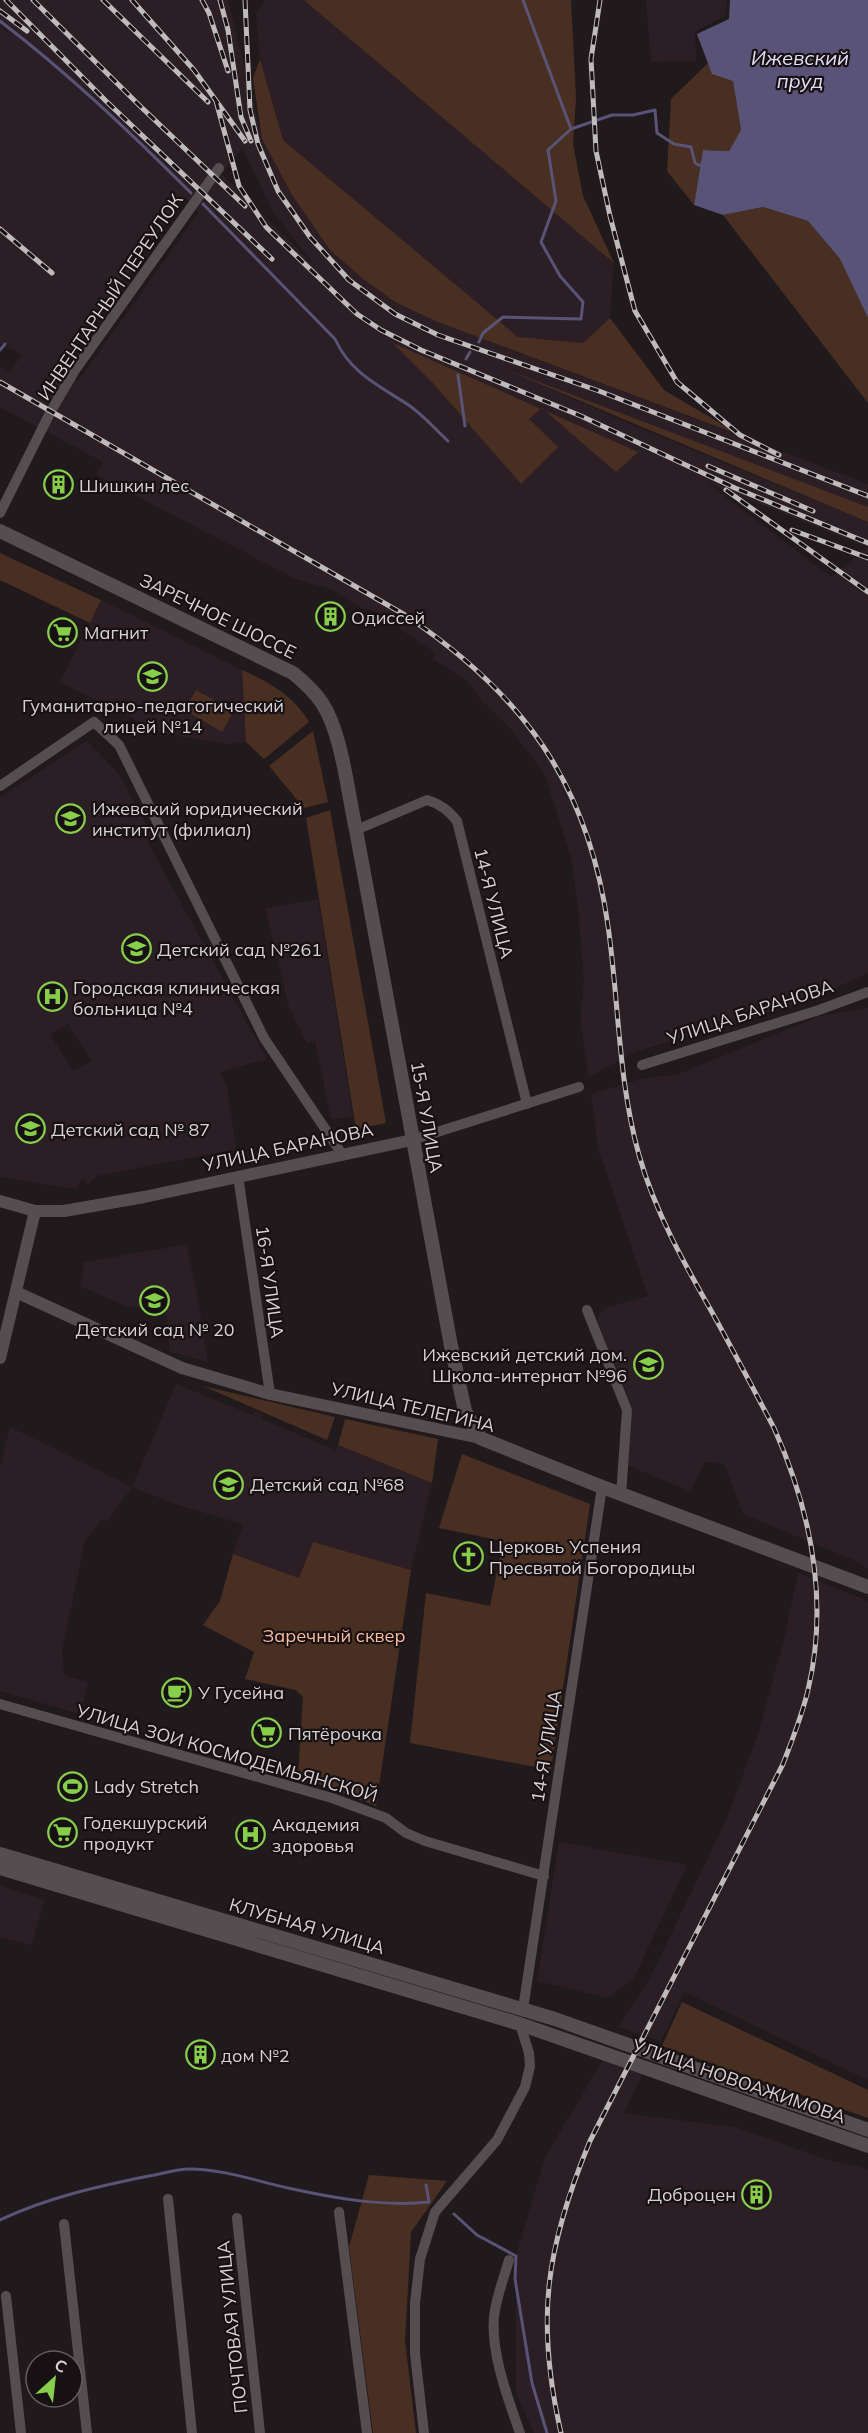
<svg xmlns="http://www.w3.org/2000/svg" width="868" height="2433" viewBox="0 0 868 2433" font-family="Mulish,sans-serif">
  <rect width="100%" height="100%" fill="#211a1d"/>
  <!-- built -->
  <path fill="#2c1e25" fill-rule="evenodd" d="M0,0H228L262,139L292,195L330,250L362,278L395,302L435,321L868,484V507L519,375L630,424L868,522V973L805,1002L637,1051L588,1077L580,1017L584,983L578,906L571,857L544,773L509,727L483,702L466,680L433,659L435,653L433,651L400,629L401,623L371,610L361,608L331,589L296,579L96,475L103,462L0,407V366L10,372L22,354L0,344V27L15,38L0,24ZM242,147L272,210L316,267L222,174ZM185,197L199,212L78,381L60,372L104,305ZM431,381L542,408L528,419L558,447L521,484ZM707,483L867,547L831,577Z
    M265,0H304L614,262L610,318L583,343L518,337L283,140L260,59L256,14Z
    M646,0H727L725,16L695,31L696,61L651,62Z
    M101,600L242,670L246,742L228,744L162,733L60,682Z
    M87,741L119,774L154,839L148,843L267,1059L220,1072L227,1086L236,1149L97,1176L88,1185L82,1179L76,1189L0,1177V797ZM68,1024L92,1061L73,1071L50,1034Z
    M318,899L353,1117L331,1119L315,1041L307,1043L289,1007L265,908Z
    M868,1008V1569L856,1561L743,1514L724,1464L705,1462L690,1491L627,1465L632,1407L597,1321L600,1313L608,1307L648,1296L598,1148L591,1094L640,1079L679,1074L820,1016Z
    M184,1245L187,1247L197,1294L208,1362L170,1352L167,1313L126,1306L80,1286L84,1262Z
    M176,1384L253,1415L256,1411L262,1414L261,1419L336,1450L338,1445L432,1483L411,1570L313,1542L299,1578L233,1554L243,1524L178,1505L132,1487L107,1522L102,1519L85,1541L62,1651L64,1675L88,1682L80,1714L0,1691V1467L10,1427L132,1487Z
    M798,1573L868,1601V2080L684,1992L661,2041L618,2027L650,1978L728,1816L759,1731L785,1635Z
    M559,1842L687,1865L634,1978L607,1998L537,1981Z
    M0,1886L44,1900L32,1945L0,1937Z
    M603,2060L642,2075L624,2113L735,2127L825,2159L868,2169V2433H534L516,2393V2256L545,2157Z"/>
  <!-- green -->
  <path fill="#492f22" d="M304,0H571L576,98L573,144L583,196L614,263Z
    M260,59L283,140L518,337L583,343L610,318L664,390L740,435L435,321L395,302L362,278L330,250L292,195L262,139L253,78Z
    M708,63L713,74L733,80L741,131L729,151L703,150L694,205L667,171L671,99Z
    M763,207L808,221L840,259L868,317V403L723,215Z
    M393,343L638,452L616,472L542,408L529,419L558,447L521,484L431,381Z
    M502,368L868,507V522Z
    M0,553L101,600L90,623L0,580Z
    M242,670C269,682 294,696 309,722L264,759L246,742Z
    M196,690L234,711L222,732L184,710Z
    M313,731L328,802L304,808L269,766Z
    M330,810L386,1123L356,1129L306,818Z
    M203,1386L335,1417L327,1440Z
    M345,1419L438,1439L432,1483L338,1445Z
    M462,1454L590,1504L551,1770L410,1743L426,1593L490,1606L503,1541L439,1528Z
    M313,1542L411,1570L376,1806L298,1776L303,1697L296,1690L245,1679L254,1652L203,1625L220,1601L233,1554L299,1578Z
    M682,2002L868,2090V2118L662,2046Z
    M369,2175L447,2181L411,2232L405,2341L416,2433H373L349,2247Z"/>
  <!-- water -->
  <path fill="#595377" d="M730,0H868V318L840,259L808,221L763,207L723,215L694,205L703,150L729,151L741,130L733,81L712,74L697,34L729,19Z"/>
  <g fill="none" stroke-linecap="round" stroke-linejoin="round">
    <!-- stream -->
    <path stroke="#595377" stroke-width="3" d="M523,0L571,129L612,115H633L655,110L657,133L674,144L691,147L695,163L703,167
      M0,21C68,73 130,132 191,193
      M203,204L335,339C351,374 380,386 410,406C424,416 436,430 448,441
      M479,342L483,333L503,317L581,319L583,302L560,276L541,242L556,201L548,150L571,129
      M0,350L5,344
      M466,359L470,352
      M458,375L465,426
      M454,2214L477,2235L516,2256L515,2279L532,2383L547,2433
      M0,2220C46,2198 99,2186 149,2176C162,2174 176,2169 189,2169C223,2169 256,2181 288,2188C333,2198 383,2207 429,2202L426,2185"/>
    <!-- minor -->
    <path stroke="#564d51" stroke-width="10" d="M0,513L51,411L75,370L219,168
      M0,786L94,722L119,745L264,1038L342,1154
      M356,830L427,800C440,804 448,810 457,821L527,1104
      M642,1065L819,1010L868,992
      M412,1140L579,1087
      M238,1176L270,1394
      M587,1310L627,1410L621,1495
      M0,1704L332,1798L386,1818L406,1833L425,1841L544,1876
      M523,2009L602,1487
      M168,2199L192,2433
      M339,2212L367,2433
      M237,2218L260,2433
      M64,2224L87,2433
      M509,2260C504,2277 498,2293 495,2310C488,2346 508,2399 520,2433
      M6,2296L21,2433
      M424,2433L415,2354V2303L420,2259L435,2212L497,2140L525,2087L530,2066L529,2053L520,2024"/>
    <!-- tertiary -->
    <path stroke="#564d51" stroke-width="12" d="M0,1201L35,1211H64L144,1197L412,1140
      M16,1292L182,1368L270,1394L480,1438
      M0,1358L35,1211"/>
    <!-- secondary -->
    <path stroke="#564d51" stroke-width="14" d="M0,531L293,673C304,682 314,691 322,703C342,733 348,794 356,830L451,1346L465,1411L480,1438L597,1485L868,1587
      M0,1854L555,2019L868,2130
      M0,1868L520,2024L868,2146"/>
    <defs>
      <path id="rail" d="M6,0L106,101L272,259
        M33,0L140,106L245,206
        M103,0L208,102
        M132,0L194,70L245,141
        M202,0L209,13L228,71
        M220,0L228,30L241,117L251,141
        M245,0L250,110L258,144L278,191L310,237L349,280L395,314L438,335L599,391L868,496
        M600,0L591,59L596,151L610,216L635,311L677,382L740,435L779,455
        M0,11L27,31
        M216,101L239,186L266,227L357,314L381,330L421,350L581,416L735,488L868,543
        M0,229L52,273
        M0,382L405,615C523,694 588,783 608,926C619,1002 618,1081 639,1155C655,1212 684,1263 713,1314C734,1352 754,1390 774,1428C811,1511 829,1601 808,1690C802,1716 792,1740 783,1764L590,2141C546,2247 535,2319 561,2433
        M708,466L813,511
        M726,490L868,592
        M792,530L868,558"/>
    </defs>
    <!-- rail casing -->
    <use href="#rail" stroke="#bfbabc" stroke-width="5"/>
    <!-- rail -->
    <use href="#rail" stroke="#181114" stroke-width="3" stroke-dasharray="9" stroke-linecap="butt"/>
  </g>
  <!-- icons -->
  <defs>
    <symbol id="building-ring" viewBox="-11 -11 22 22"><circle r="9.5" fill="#181114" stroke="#87cf4b" stroke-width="1.5"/><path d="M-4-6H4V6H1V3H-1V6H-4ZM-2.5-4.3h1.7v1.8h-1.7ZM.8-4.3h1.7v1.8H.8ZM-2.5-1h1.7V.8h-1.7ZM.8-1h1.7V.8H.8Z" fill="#87cf4b"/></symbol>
    <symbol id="supermarket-ring" viewBox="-11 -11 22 22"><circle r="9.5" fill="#181114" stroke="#87cf4b" stroke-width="1.5"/><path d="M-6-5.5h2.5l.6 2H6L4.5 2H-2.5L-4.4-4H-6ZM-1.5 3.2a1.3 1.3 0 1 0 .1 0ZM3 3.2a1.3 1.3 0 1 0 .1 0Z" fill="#87cf4b"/></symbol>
    <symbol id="school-ring" viewBox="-11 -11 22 22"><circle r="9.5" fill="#181114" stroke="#87cf4b" stroke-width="1.5"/><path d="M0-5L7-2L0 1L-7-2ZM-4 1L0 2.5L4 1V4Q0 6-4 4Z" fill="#87cf4b"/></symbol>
    <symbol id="university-ring" viewBox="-11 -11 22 22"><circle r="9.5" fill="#181114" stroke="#87cf4b" stroke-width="1.5"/><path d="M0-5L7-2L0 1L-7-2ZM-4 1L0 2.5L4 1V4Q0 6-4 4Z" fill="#87cf4b"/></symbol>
    <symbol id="hospital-ring" viewBox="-11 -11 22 22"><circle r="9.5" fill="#181114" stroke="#87cf4b" stroke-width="1.5"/><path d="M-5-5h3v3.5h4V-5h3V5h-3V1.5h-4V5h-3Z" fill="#87cf4b"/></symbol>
    <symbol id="church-ring" viewBox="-11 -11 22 22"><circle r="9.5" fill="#181114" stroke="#87cf4b" stroke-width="1.5"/><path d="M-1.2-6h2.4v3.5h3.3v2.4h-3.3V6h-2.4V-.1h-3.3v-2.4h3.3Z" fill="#87cf4b"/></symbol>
    <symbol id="cafe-ring" viewBox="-11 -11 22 22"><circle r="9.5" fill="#181114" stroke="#87cf4b" stroke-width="1.5"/><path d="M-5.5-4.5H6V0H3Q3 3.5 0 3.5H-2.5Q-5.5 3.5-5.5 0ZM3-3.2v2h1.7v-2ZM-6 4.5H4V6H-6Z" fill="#87cf4b"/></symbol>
    <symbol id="stadium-ring" viewBox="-11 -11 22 22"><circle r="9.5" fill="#181114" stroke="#87cf4b" stroke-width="1.5"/><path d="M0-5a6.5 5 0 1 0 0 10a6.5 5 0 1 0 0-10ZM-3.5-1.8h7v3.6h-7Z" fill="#87cf4b"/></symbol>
  </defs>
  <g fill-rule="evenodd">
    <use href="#building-ring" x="42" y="468" width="33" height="33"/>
    <use href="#building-ring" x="314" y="600" width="33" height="33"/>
    <use href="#supermarket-ring" x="46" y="616" width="33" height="33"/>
    <use href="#school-ring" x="136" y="660" width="33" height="33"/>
    <use href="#university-ring" x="54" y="802" width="33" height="33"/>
    <use href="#school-ring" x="120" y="932" width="33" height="33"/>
    <use href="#hospital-ring" x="36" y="980" width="33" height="33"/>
    <use href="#school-ring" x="14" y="1112" width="33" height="33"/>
    <use href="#school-ring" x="138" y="1284" width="33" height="33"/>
    <use href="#school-ring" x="632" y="1348" width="33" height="33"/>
    <use href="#school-ring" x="212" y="1468" width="33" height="33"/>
    <use href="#church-ring" x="452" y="1540" width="33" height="33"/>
    <use href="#cafe-ring" x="160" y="1676" width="33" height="33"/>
    <use href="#supermarket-ring" x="250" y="1716" width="33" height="33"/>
    <use href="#stadium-ring" x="56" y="1770" width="33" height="33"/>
    <use href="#supermarket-ring" x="46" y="1816" width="33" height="33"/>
    <use href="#hospital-ring" x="234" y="1818" width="33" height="33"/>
    <use href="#building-ring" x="184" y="2038" width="33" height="33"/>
    <use href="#building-ring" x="740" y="2178" width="33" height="33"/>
  </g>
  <g text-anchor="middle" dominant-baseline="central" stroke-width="4.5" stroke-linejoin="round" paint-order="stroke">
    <!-- street labels -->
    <g font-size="18" fill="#d7d2d4" stroke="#181114">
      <text transform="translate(110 297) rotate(-56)">ИНВЕНТАРНЫЙ ПЕРЕУЛОК</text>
      <text transform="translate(218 616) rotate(26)">ЗАРЕЧНОЕ ШОССЕ</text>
      <text transform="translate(494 903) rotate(76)">14-Я УЛИЦА</text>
      <text transform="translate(750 1012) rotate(-18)">УЛИЦА БАРАНОВА</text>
      <text transform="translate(427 1117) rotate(80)">15-Я УЛИЦА</text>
      <text transform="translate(288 1147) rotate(-12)">УЛИЦА БАРАНОВА</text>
      <text transform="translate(270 1282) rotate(82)">16-Я УЛИЦА</text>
      <text transform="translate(413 1407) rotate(13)">УЛИЦА ТЕЛЕГИНА</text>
      <text transform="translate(546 1746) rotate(-81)">14-Я УЛИЦА</text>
      <text transform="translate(227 1753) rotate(16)">УЛИЦА ЗОИ КОСМОДЕМЬЯНСКОЙ</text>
      <text transform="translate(307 1926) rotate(16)">КЛУБНАЯ УЛИЦА</text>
      <text transform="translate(739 2081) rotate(19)">УЛИЦА НОВОАЖИМОВА</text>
      <text transform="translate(232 2327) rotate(-96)">ПОЧТОВАЯ УЛИЦА</text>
    </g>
    <!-- poi labels -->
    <g font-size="18" fill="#d7d2d4" stroke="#181114" text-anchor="start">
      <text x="79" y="485">Шишкин лес</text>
      <text x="351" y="617">Одиссей</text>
      <text x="84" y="632">Магнит</text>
      <text x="153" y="705" text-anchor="middle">Гуманитарно-педагогический<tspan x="153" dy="21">лицей №14</tspan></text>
      <text x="92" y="808">Ижевский юридический<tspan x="92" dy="21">институт (филиал)</tspan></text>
      <text x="157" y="949">Детский сад №261</text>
      <text x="73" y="987">Городская клиническая<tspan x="73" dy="21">больница №4</tspan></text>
      <text x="51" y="1129">Детский сад № 87</text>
      <text x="155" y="1329" text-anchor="middle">Детский сад № 20</text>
      <text x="627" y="1354" text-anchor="end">Ижевский детский дом.<tspan x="627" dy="21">Школа-интернат №96</tspan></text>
      <text x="250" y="1484">Детский сад №68</text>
      <text x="489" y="1546">Церковь Успения<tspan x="489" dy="21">Пресвятой Богородицы</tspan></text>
      <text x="198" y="1692">У Гусейна</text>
      <text x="288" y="1733">Пятёрочка</text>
      <text x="94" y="1786">Lady Stretch</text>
      <text x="83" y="1822">Годекшурский<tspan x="83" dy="21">продукт</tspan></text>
      <text x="272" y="1824">Академия<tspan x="272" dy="21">здоровья</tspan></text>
      <text x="221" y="2055">дом №2</text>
      <text x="736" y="2194" text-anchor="end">Доброцен</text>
    </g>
    <!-- park labels -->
    <g font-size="18" fill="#fdbb9c" stroke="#181114">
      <text x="334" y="1635">Заречный сквер</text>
    </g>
    <!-- water labels -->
    <g font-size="20" font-style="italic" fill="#e1def8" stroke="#181114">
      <text x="800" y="57">Ижевский<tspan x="800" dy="23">пруд</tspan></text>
    </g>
  </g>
  <!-- north arrow -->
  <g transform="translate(54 2379) rotate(27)"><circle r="28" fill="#181114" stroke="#645e61" stroke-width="1.5"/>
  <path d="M0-4.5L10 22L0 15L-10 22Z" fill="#87cf4b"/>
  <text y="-9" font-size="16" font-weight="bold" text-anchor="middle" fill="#d7d2d4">С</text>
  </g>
</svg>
